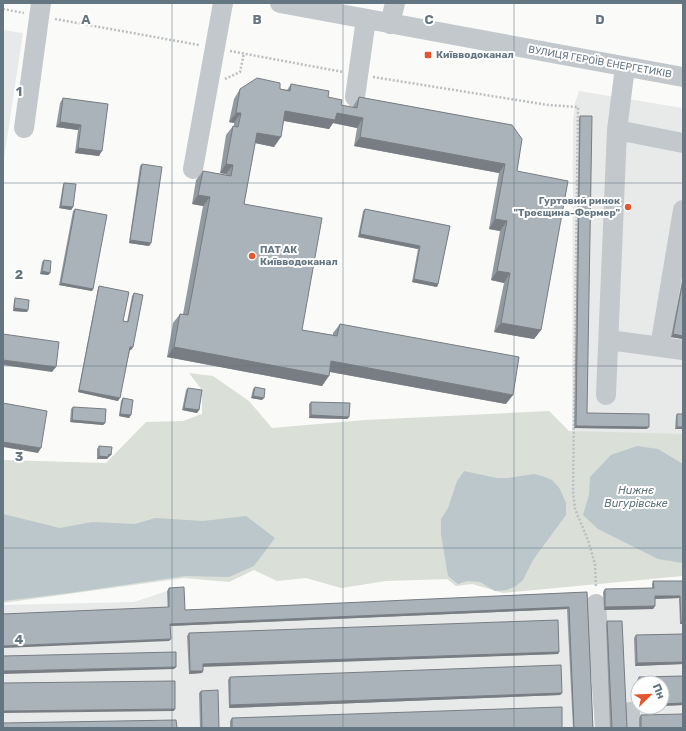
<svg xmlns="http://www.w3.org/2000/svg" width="686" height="731" viewBox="0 0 686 731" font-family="Rubik,sans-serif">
  <rect width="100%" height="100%" fill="#fafaf8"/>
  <!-- built -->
  <path fill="#e8e9e9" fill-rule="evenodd" d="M3,30L23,33L3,165Z
    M579,91L683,108V448L572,433L573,123L575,103Z
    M683,583V728H610L603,592L652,590V584ZM638,683H662V707H638Z
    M183,590L184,612L585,595L591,728H3V605L134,602L167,591Z"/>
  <!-- green -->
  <path fill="#dadfd7" d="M189,373L213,376L249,401L272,428L365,420L549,411L569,431L683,434V576L503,593L472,584L456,586L447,579L386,581L341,588L306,578L277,581L254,570L229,582L184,578L3,603V460L106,463L146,422L183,421L202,414V390Z"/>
  <!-- water -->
  <path fill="#bbc7cb" d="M637,446L658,449L683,464V563L658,559L598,529L583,515L589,495L590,477L611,455Z
    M464,471L497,478H508L534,474L542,476L552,480L560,489L566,503V515L533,560L523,580L516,586L507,590L495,591L480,582L467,581L458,584L448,576L441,534V519L448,508L457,481Z
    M3,514L60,528L92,522L135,524L155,518L203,521L246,516L275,538L254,566L229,577L185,576L69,593L3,601Z"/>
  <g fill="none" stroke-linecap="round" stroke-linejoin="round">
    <!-- path -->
    <path stroke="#bbbfc2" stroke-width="2.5" stroke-dasharray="2 2" stroke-linecap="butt" d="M3,9L24,13
      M55,19L199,45
      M230,51L343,72
      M373,77L548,105L578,107L573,491L575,509L588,540L595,564L596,587
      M225,79L240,72L244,53"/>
    <!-- minor -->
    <path stroke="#c3c8cc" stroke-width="20" d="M280,3L683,77
      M390,24L395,3
      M355,97L366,19
      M24,128L41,3
      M617,130L683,143
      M193,169L223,3
      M609,340L683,350
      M660,347L683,210
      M606,395L617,130L625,67
      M596,604L605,728
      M630,712L631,728"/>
  </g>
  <!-- wall -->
  <path fill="#929a9f" d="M291,84L328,97L341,105L352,108L359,97L512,125L517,171L541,330L534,339L494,332L504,283L491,280L500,231L489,229L499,173L354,146L357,128L333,123L329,129L284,121L274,147L255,143L244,204L302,330L333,335V333L340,324L506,404L330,372L322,386L167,357L173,323L180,314H183L203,206L192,204L196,180L203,171L226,175V174L220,173L226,135L233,126H234V123L229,122L234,99L240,89H280L287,90Z
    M63,98L108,104L99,156L75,153L78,130L56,127L60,103Z
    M580,116L587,413L647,429L574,428L579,118Z
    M142,164L151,243L149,246L129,243L140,166Z
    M64,183L73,207L71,210L59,208L63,185Z
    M75,209L93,289L92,291L59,285L73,211Z
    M365,209L450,226L438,284L437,287L412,282L418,249L358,237L363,211Z
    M44,260L50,273L48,275L40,274L42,262Z
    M683,279V339L671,337L682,281Z
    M99,286L123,321L127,322L132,296L134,293L133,347L131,350H130L118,401L78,392L98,288Z
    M15,298L27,312L13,311L14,301Z
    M255,387L262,400L251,398L253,389Z
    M188,388L199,410L197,413L182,410L186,390Z
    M123,398L131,415L129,418L119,416L121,401Z
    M311,402L349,417L347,419L309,418V404Z
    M73,407L105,423L103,425L70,422L71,409Z
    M677,414L683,429H675L676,416Z
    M99,446L109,457H108L107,459H97V449Z
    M653,581H683V624H680L679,598L655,599V606L653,609L604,610L603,592L605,589L652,588V584Z
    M169,588L185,610L587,592L593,728H573L567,609L170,626L169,641L167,591Z
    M607,621L627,728H610L606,624Z
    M189,633L559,652L558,654L203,666V671L202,673L189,674L187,636Z
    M683,634V664L635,666L634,638L636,635Z
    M683,676V705L662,706V683H638V707L637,680L639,677Z
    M230,677L562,693L560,695L229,708L228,680Z
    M201,691L219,728H200L199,693Z
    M641,715L683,728H639V718Z
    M232,718L562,728H230V721Z"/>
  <!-- shaded-wall -->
  <path fill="#777d82" d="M285,111L337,113L363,118L357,128L333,123L329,129L279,120Z
    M236,113H241L234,123L229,122Z
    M60,122L81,125L78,130L56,127Z
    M257,133L281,137L274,147L250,142Z
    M360,137L505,164L499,173L354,146Z
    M78,148L102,151L99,156L75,153Z
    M226,164L233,165L226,174L220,173Z
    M198,195L210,197L203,206L192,204Z
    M61,206L73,207L71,210L59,208Z
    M495,219L507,221L500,231L489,229Z
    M360,234L420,246L418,249L358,237Z
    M130,240L151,243L149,246L129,243Z
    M42,271L50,273L48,275L40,274Z
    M497,271L510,273L504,283L491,280Z
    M414,279L438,284L437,287L412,282Z
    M61,283L93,289L92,291L59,285Z
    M14,308L28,310L27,312L13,311Z
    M501,323L541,330L534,339L494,332Z
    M673,334L683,336V339L671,337Z
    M130,347H133L131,350L128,349Z
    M174,347L329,376L322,386L167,357Z
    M3,360L56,367L52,372L3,365Z
    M331,361L513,395L506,404L325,371Z
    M79,390L120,398L118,401L78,392Z
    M253,396L264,398L262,400L251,398Z
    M184,408L199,410L197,413L182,410Z
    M120,414L131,415L129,418L119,416Z
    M311,415L349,417L347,419L309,418Z
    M72,420L105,423L103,425L70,422Z
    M576,426L649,427L647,429L574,428Z
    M677,427H683V429H675Z
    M3,442L41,448L38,453L3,447Z
    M109,454L111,455L107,459H97L99,456Z
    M655,596H680L679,598L653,599Z
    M655,606L653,609L604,610L605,607Z
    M569,607L567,609L169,626L170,624Z
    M681,622H683V624H680Z
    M171,639L169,641L3,648V646Z
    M559,652L558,654L201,667L203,664Z
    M683,662V664L635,666L637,663Z
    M176,667L174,669L3,674V671Z
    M190,671H203L202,673L189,674Z
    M562,693L560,695L229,708L230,705Z
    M683,703V705L662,706V704Z
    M175,709L174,711L3,713V711Z"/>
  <!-- building -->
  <path fill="#aab3b9" stroke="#777d82" d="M257,78L280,83V89L290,91L291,84L329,91L328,97L342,100L341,105L357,108L359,97L512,125L522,139L517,171L568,181L541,330L501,323L510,273L497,271L507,221L495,219L505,164L360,137L363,118L337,113L335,120L285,111L281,137L257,133L244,204L322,218L302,330L337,336L340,324L519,357L513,395L331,361L329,376L174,347L180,314L188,315L210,197L198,195L203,171L231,176L233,165L226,164L233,126L238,127L241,113H236L240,89Z
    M63,98L108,104L102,151L78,148L81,125L60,122Z
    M580,116H592L587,413L649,414V427L576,426Z
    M142,164L162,167L151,243L130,240Z
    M64,183L76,184L73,207L61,206Z
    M75,209L107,215L93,289L61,283Z
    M365,209L450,226L438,284L414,279L420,246L360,234Z
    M44,260L51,261L50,273L42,271Z
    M683,280V336L673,334Z
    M99,286L129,292L123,321L128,322L134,293L143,295L133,347H130L120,398L79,390Z
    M15,298L29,300L28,310L14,308Z
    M3,334L59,342L56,367L3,360Z
    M255,387L265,389L264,398L253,396Z
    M188,388L202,390L199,410L184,408Z
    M123,398L133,400L131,415L120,414Z
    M311,402L350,403L349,417L311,415Z
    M3,403L47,411L41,448L3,442Z
    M73,407L106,409L105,423L72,420Z
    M677,414H683V427H677Z
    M99,446L112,447L111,455L109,454L108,457L99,456Z
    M653,581H683V622H681L680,596H655V606L605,607V589L654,588Z
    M184,587L185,610L587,592L593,728H574L569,607L170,624L171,639L3,646V614L169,607V588Z
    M558,620L559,652L203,664V671H190L189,633Z
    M607,621H622L627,728H612Z
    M683,634V662L637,663L636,635Z
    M176,652V667L3,671V656Z
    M561,665L562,693L230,705V677Z
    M683,676V703L662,704V683H639V677Z
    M175,681V709L3,711V683Z
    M218,690L219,728H202L201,691Z
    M562,707V728H232V718Z
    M683,714V728H641V715Z
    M176,720L177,728H3V723Z"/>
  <!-- grid -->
  <path fill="none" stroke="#657683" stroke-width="1" stroke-opacity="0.55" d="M172,3V728M343,3V728M514,3V728M3,183H683M3,366H683M3,548H683"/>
  <!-- markers -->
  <g fill="#e4572e" stroke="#fff" stroke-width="1.5">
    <rect x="424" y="51" width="8" height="8" rx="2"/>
    <circle cx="628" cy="207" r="4"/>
    <circle cx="252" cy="256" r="4"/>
  </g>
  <g text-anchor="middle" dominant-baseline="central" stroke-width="4" stroke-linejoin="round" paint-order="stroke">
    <!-- poi labels -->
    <g font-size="10" font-weight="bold" fill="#657683" stroke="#fff" text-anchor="start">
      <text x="436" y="55">Київводоканал</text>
      <text x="620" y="201" text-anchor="end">Гуртовий ринок<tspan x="620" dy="12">"Троєщина-Фермер"</tspan></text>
      <text x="260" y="250">ПАТ АК<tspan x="260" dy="12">Київводоканал</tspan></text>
    </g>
    <!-- street labels -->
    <g font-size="10" fill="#657683" stroke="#fff">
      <text transform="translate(600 62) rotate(10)">ВУЛИЦЯ ГЕРОЇВ ЕНЕРГЕТИКІВ</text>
    </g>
    <!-- water labels -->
    <g font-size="11" font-style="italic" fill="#60757c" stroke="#fff">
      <text x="636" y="490">Нижнє<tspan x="636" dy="13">Вигурівське</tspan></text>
    </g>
  </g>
  <g font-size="13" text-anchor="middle" font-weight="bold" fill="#657683" stroke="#fff" stroke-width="4" stroke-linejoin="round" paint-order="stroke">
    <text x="86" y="24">A</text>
    <text x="257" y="24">B</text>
    <text x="429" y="24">C</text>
    <text x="600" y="24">D</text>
    <text x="19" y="96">1</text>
    <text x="19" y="279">2</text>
    <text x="19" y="461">3</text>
    <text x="19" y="644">4</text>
  </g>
  <!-- border -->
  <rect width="686" height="731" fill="none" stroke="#657683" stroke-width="8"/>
  <!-- north arrow -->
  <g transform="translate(650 695) rotate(67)"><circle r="19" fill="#ffffff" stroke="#c1c8cd"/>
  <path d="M0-3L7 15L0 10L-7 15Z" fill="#e4572e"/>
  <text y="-6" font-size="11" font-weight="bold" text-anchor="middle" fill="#657683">Пн</text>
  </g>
</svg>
